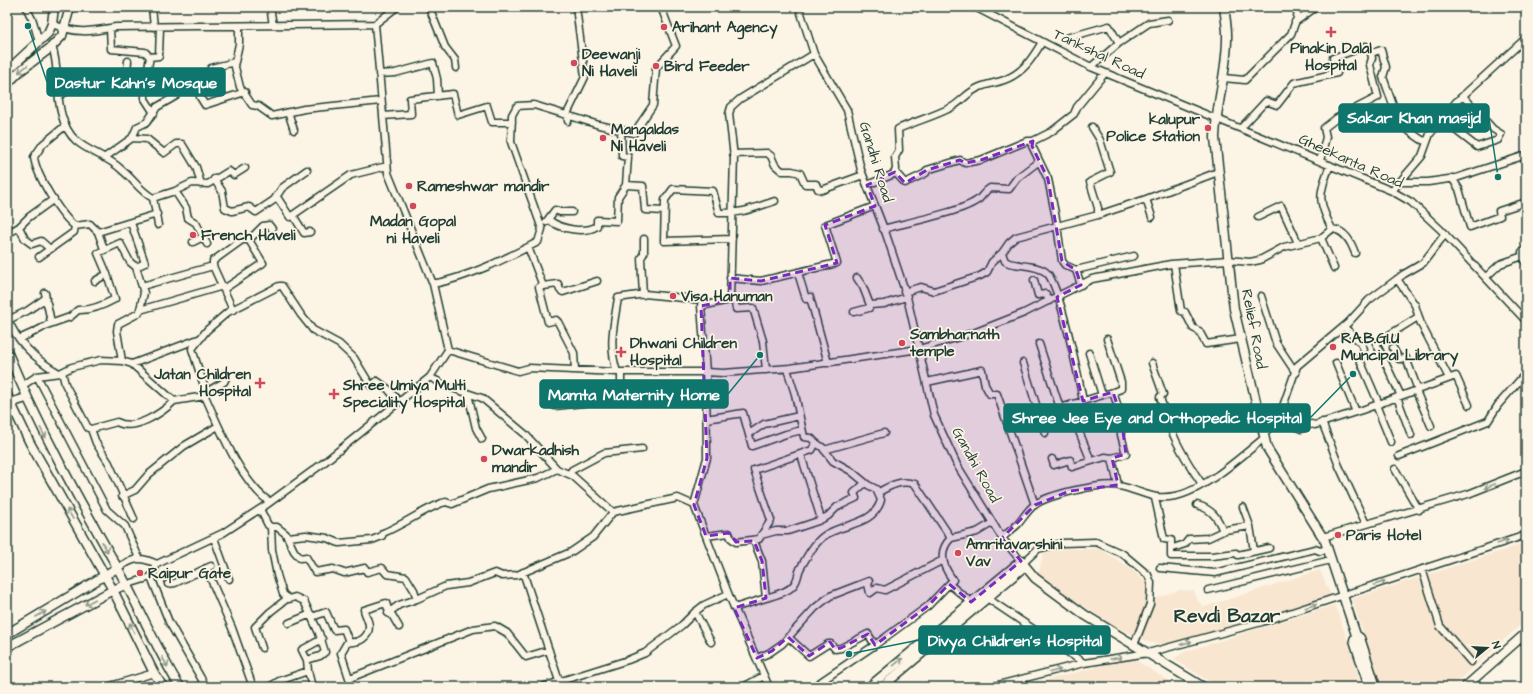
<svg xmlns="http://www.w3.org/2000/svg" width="1533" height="694" viewBox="0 0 1533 694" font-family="'Architects Daughter',sans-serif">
  <rect width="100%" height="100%" fill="#fcf5e5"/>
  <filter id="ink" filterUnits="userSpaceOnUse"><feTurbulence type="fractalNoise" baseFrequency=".025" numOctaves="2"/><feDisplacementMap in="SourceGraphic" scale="8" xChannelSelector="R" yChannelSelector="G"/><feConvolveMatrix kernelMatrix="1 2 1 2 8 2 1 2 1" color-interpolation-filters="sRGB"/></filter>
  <g filter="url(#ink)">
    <!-- built -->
    <path fill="#f8e6d0" d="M1526,543V620L1452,687H1381L1352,599Z
      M1062,549H1100L1133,570L1152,589L1148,601L1180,590L1194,591L1198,601L1204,607L1320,570L1331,596L1174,643L1162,645L1151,643L1112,625L1038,575L1044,552Z
      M1335,605L1353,656L1361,687H1218L1174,659L1184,652Z
      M1132,658L1179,687H1020Z"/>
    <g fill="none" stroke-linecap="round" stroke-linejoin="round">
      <defs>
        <path id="minor" d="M26,7L33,21L39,42
          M152,7L154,27
          M270,7L273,25
          M429,7L445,47L455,60L456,68
          M799,7L814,54L847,110L861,170L886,234L907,297L934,415L957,465L1002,538L1021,561
          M975,7L1091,67L1392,191L1411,202L1441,230L1526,321
          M1295,22L1316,7
          M52,24C77,34 89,32 116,27L375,24
          M375,24L397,7
          M110,28L111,49L145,52L150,57L159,56L160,27
          M1066,38L1109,26L1119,43L1091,67
          M1119,43L1149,23L1168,20
          M52,46C60,69 55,93 62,116C72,153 100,148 123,171C134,180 140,191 153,198L158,225
          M150,57L145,83V99L154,113
          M235,67L240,87L252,105L258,106L272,116L304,109L381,101
          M211,68L235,62L239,44V26
          M379,74L395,73L433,63L437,79L438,96
          M1223,78L1245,80L1291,34L1297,18L1298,7
          M59,96C77,83 104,82 126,80L128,61
          M200,97L205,105L245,92
          M288,112L294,130
          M383,116L411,114L410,99L453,94L458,115L487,106L492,122H512
          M1441,119L1477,147L1498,140L1501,134L1493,129L1463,96
          M568,121L567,114L585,77L576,7
          M1241,128L1266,101L1277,105L1294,83L1337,73L1333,58L1366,46L1371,53L1381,50L1386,67L1383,77L1393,105L1409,131L1422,140L1427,141
          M132,138L147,139L164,153L176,144H182L196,167L201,184
          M1033,141L1032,146L1048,179L1056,218L1062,261L1065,265L1076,270L1081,285
          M733,154L767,153L771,156L775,165L782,171H792L800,173L805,184H816L818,189L822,190L863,175
          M104,158L132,138L137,127L147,122L157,107L176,96
          M1320,161L1326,137L1324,128L1337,118L1378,97L1370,65L1372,58L1371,53
          M895,172L905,183L926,173L927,170L960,160L965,163L981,160L1027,141H1033L1051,132L1074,114L1077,107L1105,73
          M1452,178L1459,189L1470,227L1500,216L1499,211L1526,202
          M214,179L222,191L225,208L232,211L249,207L256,212L274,200L282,188L307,170
          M1400,182H1428L1456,178L1526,155
          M626,185L643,186L645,210L664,211
          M867,185L894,174L896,169L895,157L899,150L898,129C916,121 935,116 952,107C962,101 969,91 980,87C987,84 996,83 1004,80C1023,73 1032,59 1042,42
          M175,191L186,208L188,218L196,223L207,244
          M1392,191L1422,156L1430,134L1456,102L1526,38
          M277,197L290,217L351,175L387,166
          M153,198L175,191L192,183L208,184L229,171L234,175L245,168
          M293,215L304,233L310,232
          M1098,215L1146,199
          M1152,217L1146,199L1218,172
          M1258,217L1281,206L1298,243
          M549,220C560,229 585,234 597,226V220L617,221L618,197L626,185L628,157L622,156L621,130
          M546,222L555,210L560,212H572
          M131,223L145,263L136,267
          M75,226L90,224L98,232L157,214
          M19,227L29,217L54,199
          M883,229C905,223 963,212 979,199C983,195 985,191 990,188L1009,189L1017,178L1038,162
          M1332,229C1345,230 1351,242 1355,253
          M98,232L104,249
          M7,234L19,227L25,239L32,244L41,241L50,249
          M1321,238L1334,268
          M732,239L664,241L665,200L673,189L713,191L719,213C742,214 753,208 775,201
          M193,242L203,237
          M528,247L543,286L539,287L548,322L556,320L558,322L574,353L575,370
          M1523,256L1526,263
          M39,257L74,232L75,226C61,216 36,175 34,157L43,144L65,126
          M1174,264L1181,311L1185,312L1193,328L1199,331L1206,344L1241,339
          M213,266L233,310
          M1076,270L1134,256
          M798,273L806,299L810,297L828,363
          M1486,277L1500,264L1523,256L1522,252L1526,250
          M730,278L761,281L837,263L825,225L875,206
          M857,278L863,287L870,305L884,304L907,297
          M1397,279L1415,305L1421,324L1449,378
          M1034,280L1038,295L1046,294L1049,301
          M95,281L107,274L98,253L120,243L130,262L136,267L144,293L139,313L118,324L117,331L122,361
          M433,284C469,277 505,259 538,242L542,229L511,142L512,115L517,106L534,105L599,125L634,133L653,105L656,68L676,46L661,7
          M142,286L213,266V261L242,240H249L263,226L269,225L272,229
          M543,286L558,284L560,290L563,292L597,281
          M224,289L263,263L249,240
          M904,292L921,287L934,291L980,276L987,272L992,262L1002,253
          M643,295L641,258L644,253V239
          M1261,296L1276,343L1296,373
          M730,299L734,298L736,309L753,308L763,341L766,370
          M140,310L223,286
          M854,312L869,308L870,305
          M7,317C17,343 36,360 59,373
          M8,320L27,311L46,298L45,293
          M47,325L70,317L78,310C91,311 104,305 115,299L107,274
          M1344,327L1360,342L1364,349
          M19,339C27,335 45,328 51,322L47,303L43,300
          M1107,339L1121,382V389L1113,392
          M1039,344L1060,408
          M1393,348L1399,359L1406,358L1418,390
          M448,350L518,371L529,368L617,372H706L723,373L790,368L919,349L976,332L1024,313L1092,279L1171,264L1228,260L1250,262L1260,260L1284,247L1321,238L1332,229C1317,200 1319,195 1330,165
          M1089,353L1102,395
          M1359,358L1379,404
          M1023,363L1045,433
          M1152,363L1163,394L1160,397C1169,431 1182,455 1202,484
          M1336,363L1356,412
          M132,364L201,338
          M62,372L65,384L88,428L91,429L117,422C134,432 162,413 174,401
          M617,372C608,345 614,325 618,298L645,294L702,300L701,306
          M37,376L60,373L72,367L101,360L122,361L132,364L174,401L205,396C219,427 241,483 270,502
          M430,377L446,386L482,398L525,434L557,469L573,476L613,512L678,498L694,505
          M927,382L982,370L985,385L990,394H997L1035,505
          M22,386L37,376L107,510L125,526L139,558
          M1416,391L1431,426
          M206,392L224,382L226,378L224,374
          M468,394L476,428L482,439
          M205,396L206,392L192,349L207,330L228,312L279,286H282L301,315L313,330L339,344L354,358L371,386L377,381L388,389L399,402
          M1401,396L1376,343L1418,317
          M1397,397L1411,435
          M1083,401C1079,379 1060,286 1047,273C1038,265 1020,266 1009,263L1005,261L1002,253L1009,243L1016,237L1098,215V208L1090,182L1110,172L1100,140L1092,127
          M1072,404L1076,424L1091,461
          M1376,405L1391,442
          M555,406L621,399V372
          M1040,414L1113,392L1121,416V435L1126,454L1112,458L1118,485
          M1278,418L1301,429L1311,424L1315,425L1362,410L1456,376L1469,405
          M706,419L743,413L752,446L786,434L802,430
          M1322,422L1339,466L1366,524
          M91,429L96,443L109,463L134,519
          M749,434L764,424L799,416
          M1263,434L1274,424L1280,415L1297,366L1348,323L1369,300L1404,274L1423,263L1445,234
          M824,450L884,433
          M801,455L821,519
          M1399,456L1488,421L1498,405L1526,373
          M1052,459L1054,465L1070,460L1072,467L1105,457L1112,458
          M1395,469L1419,510
          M569,474L572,470L604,453L642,449
          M879,492C891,485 901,480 915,484L951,538C938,551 942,566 953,580L949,584
          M122,496L135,490L148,475L184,446L218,426
          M1155,498L1164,539L1171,540V556H1212L1236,553L1238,555L1269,548
          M1197,505C1212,509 1218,518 1223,531
          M260,509L268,525L271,527H277L286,534L294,551L300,558L306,557L315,572L333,569L344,573L365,568L367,572L382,568L387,574L406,577L414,590L417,599L446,586L468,583L495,573L502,576L517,575L571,552L593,537L613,512
          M1250,526L1254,551
          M761,535L776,531H788L818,521L828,516L837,507L856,498L854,493L865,483
          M706,536L729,533L731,538L736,542L759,539L771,520L754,470L812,450L816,443L811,438L804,437L795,394L787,369
          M287,537L306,535L327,538L339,543L372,540L382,536L383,533C403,525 421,511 442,503L446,502L452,504L488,489L538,478L557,469
          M1323,537L1468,494L1526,471
          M214,538L229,579
          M951,538L977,532L992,523
          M1002,538C1007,533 1013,529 1018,524C1023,518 1028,510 1034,505C1047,495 1103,482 1119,486C1141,490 1151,501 1175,496C1203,491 1241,457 1264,438
          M1173,548L1185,544L1189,539L1208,538L1225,530L1250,526L1243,507
          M1023,563L1038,549L1062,543L1096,542L1123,554L1148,575L1151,583L1150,604L1134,645
          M117,568C134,558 139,556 157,564L223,533L266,505L322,464L430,377L448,350L433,284L388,173L375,24
          M206,568L232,628L253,687
          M1160,568L1215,573L1315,549L1320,551L1328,549
          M1422,569L1440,626L1471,662
          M523,572L559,681
          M151,577L169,622L206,687
          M168,584L175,583L211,566
          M125,585L151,577L157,564
          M1208,590L1331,560
          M766,598C775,595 790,592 795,583C798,579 798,573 800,569C806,558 814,543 824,536C842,523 874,526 881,500L876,489L868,485L851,471L833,461L822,447L816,443
          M987,598L1084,663
          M734,608L766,598L762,561L754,541
          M695,612L711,642
          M312,617L326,612L334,630L344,629L349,642C359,643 369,638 369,626C369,621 365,615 364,610L386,603L389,612
          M289,623L311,614
          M399,627L392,615L388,613L399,605L417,599
          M788,637L809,656L828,644H831L835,649L841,648L868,634L875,645L813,687
          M348,641L341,653L352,687
          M875,645L928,606L949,584L971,602
          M262,648L255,627L270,612L288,598
          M757,658L769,653L782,644L815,608L830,596L869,581L868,584L870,593L877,588L885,590L943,560
          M307,660L302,650L322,639
          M308,671L312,687
          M350,678L473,629L495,626L507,633L526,657L549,650
          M107,687L154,673
          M269,687L279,681L308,671L307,660L320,656L325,652L319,633L304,601L295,597L289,599L283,594L277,575L272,550L271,527
          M542,687L628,660L645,653L682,625L695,612L704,605L728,594
          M743,687L764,676
          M769,687L730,598L694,505L707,458L706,372L701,306L730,300L734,157L729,114L731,107L740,99L814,54
          M990,687L1084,663L1148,653L1262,622L1526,535"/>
        <path id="major" d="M1224,7C1225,16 1227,25 1227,34C1228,69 1216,103 1215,138L1234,309L1267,448L1325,541L1356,635L1360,638L1376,687
          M7,71L48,33L52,24L54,7
          M7,84L20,71L49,49L62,36L70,7
          M7,351C38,426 77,496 117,567C139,606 156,649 180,687
          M7,395L30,443L113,590L154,673L163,687
          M7,404L26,398
          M7,634L117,568
          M1356,635L1354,640L1369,687
          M7,647L113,590L125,585
          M869,687L1021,561L1035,578L1085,615L1203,687
          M882,687L1025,566
          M1465,687L1526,633"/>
      </defs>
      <!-- minor casing -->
      <use href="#minor" stroke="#1f3d34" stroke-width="9"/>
      <!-- major casing -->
      <use href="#major" stroke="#1f3d34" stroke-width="11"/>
      <!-- minor -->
      <use href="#minor" stroke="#fcf5e5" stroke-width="6"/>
      <!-- major -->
      <use href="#major" stroke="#fcf5e5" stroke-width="8"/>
    </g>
    <!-- one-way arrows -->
    <defs><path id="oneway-shaft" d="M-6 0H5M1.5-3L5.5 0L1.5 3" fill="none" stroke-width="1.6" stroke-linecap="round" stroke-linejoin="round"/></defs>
    <g stroke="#8e998c">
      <use href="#oneway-shaft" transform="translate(23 69) rotate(141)"/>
      <use href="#oneway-shaft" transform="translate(43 433) rotate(63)"/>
      <use href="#oneway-shaft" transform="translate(1490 486) rotate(158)"/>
      <use href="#oneway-shaft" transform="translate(70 514) rotate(-120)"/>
      <use href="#oneway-shaft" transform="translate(1503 542) rotate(-18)"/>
      <use href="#oneway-shaft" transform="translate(105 547) rotate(61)"/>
      <use href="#oneway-shaft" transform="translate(1380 583) rotate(-19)"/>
      <use href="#oneway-shaft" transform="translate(90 602) rotate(152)"/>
      <use href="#oneway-shaft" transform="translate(1311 606) rotate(-18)"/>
      <use href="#oneway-shaft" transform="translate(41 614) rotate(-30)"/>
      <use href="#oneway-shaft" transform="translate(132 628) rotate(-116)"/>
      <use href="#oneway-shaft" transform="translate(1186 643) rotate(-15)"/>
      <use href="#oneway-shaft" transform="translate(1116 658) rotate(-9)"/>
      <use href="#oneway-shaft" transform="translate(165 662) rotate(61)"/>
      <use href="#oneway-shaft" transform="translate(898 662) rotate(-39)"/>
      <use href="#oneway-shaft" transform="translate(1055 671) rotate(-14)"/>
    </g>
  </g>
  <!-- marked area -->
  <path fill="#7b2cbf" fill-opacity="0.2" stroke="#7b2cbf" stroke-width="3" stroke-dasharray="8 5" stroke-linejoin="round" d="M1033,141L1032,146L1048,179L1062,261L1076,270L1081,285L1057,297L1083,401L1113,392L1121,416L1126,454L1112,458L1118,485L1070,491L1035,505L1002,538L1021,561L971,602L949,584L928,606L875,645L868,634L841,648L835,649L830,642L809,656L788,637L772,651L757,658L734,608L766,598L762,561L754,541L736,542L729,533L706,536L694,505L707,458L701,306L730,300V278L761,281L837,263L825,225L875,206L867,185L895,172L905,183L927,170L960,160L965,163L981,160Z"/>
  <!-- markers -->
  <g fill="#d1495b" stroke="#fcf5e5" stroke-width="1.5">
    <circle cx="664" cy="27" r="4"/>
    <path d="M1329 26h4v4h4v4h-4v4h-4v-4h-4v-4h4z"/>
    <circle cx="574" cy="63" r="4"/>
    <circle cx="656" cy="66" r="4"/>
    <circle cx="1208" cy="128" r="4"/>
    <circle cx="603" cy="138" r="4"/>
    <circle cx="409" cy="186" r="4"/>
    <circle cx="413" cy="206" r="4"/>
    <circle cx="193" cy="235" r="4"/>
    <circle cx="673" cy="296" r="4"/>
    <circle cx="902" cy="343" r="4"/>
    <circle cx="1333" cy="347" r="4"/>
    <path d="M619 346h4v4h4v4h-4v4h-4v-4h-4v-4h4z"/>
    <path d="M258 377h4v4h4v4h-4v4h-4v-4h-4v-4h4z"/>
    <path d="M332 388h4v4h4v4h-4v4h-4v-4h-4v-4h4z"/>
    <circle cx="484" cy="459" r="4"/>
    <circle cx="1338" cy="535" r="4"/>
    <circle cx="958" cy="553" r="4"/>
    <circle cx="140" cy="573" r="4"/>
  </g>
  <g text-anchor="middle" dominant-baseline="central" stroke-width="3.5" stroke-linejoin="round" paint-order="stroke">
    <!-- poi labels -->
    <g font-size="15" font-weight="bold" fill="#1f3d34" stroke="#fcf5e5" text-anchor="start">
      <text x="672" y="27">Arihant Agency</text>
      <text x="1331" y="48" text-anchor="middle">Pinakin Dalal<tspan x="1331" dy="17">Hospital</tspan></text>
      <text x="582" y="54">Deewanji<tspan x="582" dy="17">Ni Haveli</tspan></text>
      <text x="664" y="66">Bird Feeder</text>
      <text x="1200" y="119" text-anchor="end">kalupur<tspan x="1200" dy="17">Police Station</tspan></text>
      <text x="611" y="129">Mangaldas<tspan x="611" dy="17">Ni Haveli</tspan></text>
      <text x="417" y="186">Rameshwar mandir</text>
      <text x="413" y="221" text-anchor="middle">Madan Gopal<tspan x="413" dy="17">ni Haveli</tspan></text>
      <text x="201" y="235">French Haveli</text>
      <text x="681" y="296">Visa Hanuman</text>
      <text x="910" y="334">Sambharnath<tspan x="910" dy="17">temple</tspan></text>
      <text x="1341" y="338">RA.B.GI.U<tspan x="1341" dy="17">Muncipal Library</tspan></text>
      <text x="630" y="343">Dhwani Children<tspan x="630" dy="17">Hospital</tspan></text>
      <text x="251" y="374" text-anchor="end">Jatan Children<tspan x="251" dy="17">Hospital</tspan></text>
      <text x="343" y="385">Shree Umiya Multi<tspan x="343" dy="17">Speciality Hospital</tspan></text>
      <text x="492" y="450">Dwarkadhish<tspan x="492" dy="17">mandir</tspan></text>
      <text x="1346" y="535">Paris Hotel</text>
      <text x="966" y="544">Amritavarshini<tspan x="966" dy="17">Vav</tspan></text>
      <text x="148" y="573">Raipur Gate</text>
    </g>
    <!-- street labels -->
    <g font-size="15" fill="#1f3d34" stroke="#fcf5e5">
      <text transform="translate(1099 54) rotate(25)">Tankshal Road</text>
      <text transform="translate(1351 161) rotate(24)">Gheekanta Road</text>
      <text transform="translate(876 162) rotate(73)">Gandhi Road</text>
      <text transform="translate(1254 329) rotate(79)">Relief Road</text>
      <text transform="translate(976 465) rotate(61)">Gandhi Road</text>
    </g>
    <!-- district labels -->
    <g font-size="19" font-weight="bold" fill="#1f3d34" stroke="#fcf5e5">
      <text x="1227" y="616">Revdi Bazar</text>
    </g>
  </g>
  <!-- callouts -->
  <path fill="none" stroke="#0f766e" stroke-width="1.5" d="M28 26L47 82M1498 177L1489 118M760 355L728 394M1353 374L1310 418M849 654L919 640"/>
  <g fill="#0f766e" stroke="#fcf5e5" stroke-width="1.5">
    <circle cx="28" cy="26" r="4"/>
    <circle cx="1498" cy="177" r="4"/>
    <circle cx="760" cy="355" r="4"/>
    <circle cx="1353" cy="374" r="4"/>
    <circle cx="849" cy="654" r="4"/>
  </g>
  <g fill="#0f766e" stroke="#0f766e" stroke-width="1.5">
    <rect x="47" y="68" width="178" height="28" rx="4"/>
    <rect x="1339" y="104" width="150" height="28" rx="4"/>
    <rect x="540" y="380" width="188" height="28" rx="4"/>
    <rect x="1004" y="404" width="306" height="28" rx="4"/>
    <rect x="919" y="626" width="191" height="28" rx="4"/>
  </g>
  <g font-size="16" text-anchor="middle" font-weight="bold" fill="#fff">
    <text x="136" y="88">Dastur Kahn's Mosque</text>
    <text x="1414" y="123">Sakar Khan masijd</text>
    <text x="634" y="400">Mamta Maternity Home</text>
    <text x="1157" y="423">Shree Jee Eye and Orthopedic Hospital</text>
    <text x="1015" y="646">Divya Children's Hospital</text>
  </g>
  <!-- margin -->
  <rect width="1533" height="694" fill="none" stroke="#fcf5e5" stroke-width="24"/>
  <rect x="12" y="12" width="1509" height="670" fill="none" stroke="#1f3d34" stroke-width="1.5" filter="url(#ink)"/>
  <!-- north arrow -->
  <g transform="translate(1487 648) rotate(72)" stroke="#fcf5e5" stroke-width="3" paint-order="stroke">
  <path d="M0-3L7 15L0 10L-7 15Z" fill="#1f3d34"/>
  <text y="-6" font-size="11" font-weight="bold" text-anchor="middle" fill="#1f3d34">N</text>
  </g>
</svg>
